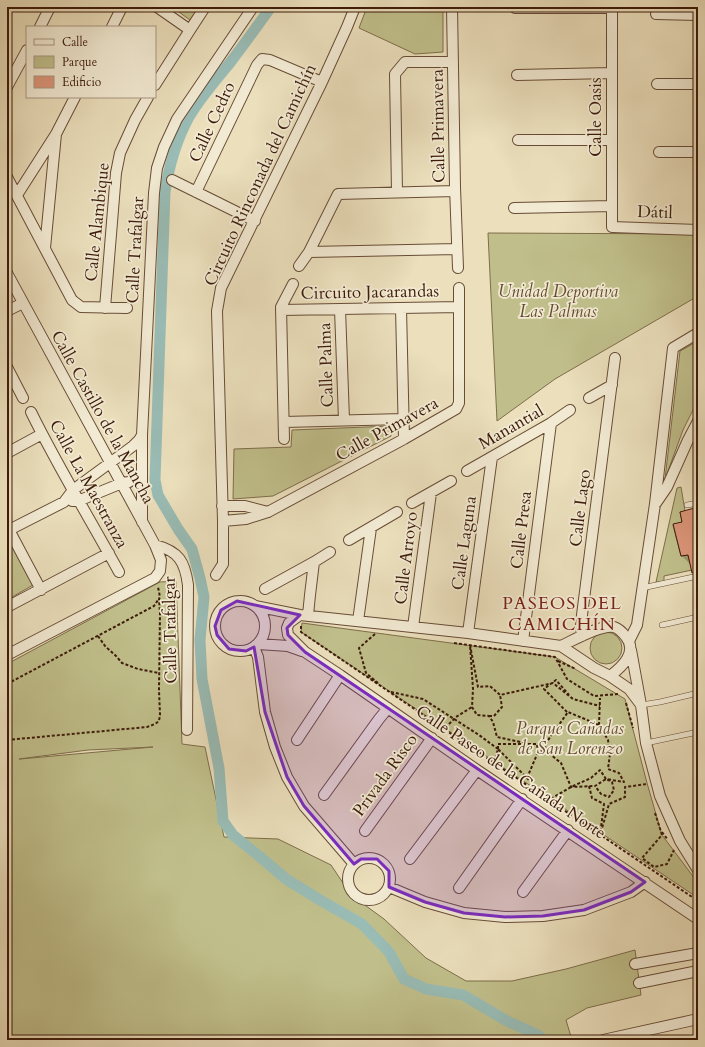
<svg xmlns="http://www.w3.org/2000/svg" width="705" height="1047" viewBox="0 0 705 1047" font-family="Cardo,serif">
  <rect width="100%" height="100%" fill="#ebdfbc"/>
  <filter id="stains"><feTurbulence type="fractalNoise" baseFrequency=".005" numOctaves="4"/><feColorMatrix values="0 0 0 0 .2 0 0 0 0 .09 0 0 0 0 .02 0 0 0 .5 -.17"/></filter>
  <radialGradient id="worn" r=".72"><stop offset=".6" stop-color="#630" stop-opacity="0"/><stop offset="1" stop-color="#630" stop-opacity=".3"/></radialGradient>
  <!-- green -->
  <path fill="#c0bf8b" stroke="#7e6d4a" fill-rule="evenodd" d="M172,7H199L190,20Z
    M367,7H443V52L415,54L359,28Z
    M488,233L698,234V296L555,379L497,421Z
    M698,341V400L683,430L665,479L680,351Z
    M391,426V436L273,496L233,499L234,449L291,447L292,430Z
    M681,487L685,511L680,512L682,522L673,525L681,556L688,555L692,570L664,576V582H656L677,488Z
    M7,536L33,585L7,600Z
    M176,581L182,744L205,747L224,837L278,839L331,865L351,895L384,919L426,958L466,981H512L566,969L635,950L641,995L587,1008L566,1020L572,1040H7V664L160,582ZM153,747L20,759H19L88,750Z
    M302,623L555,657L625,699L647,783L662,835L698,883V898L301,632Z
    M590 648a16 16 0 1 1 32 0a16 16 0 1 1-32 0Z"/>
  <!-- shadow -->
  <path fill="#0003" d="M698,508V577L693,572L692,566L682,556L675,525L683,523Z"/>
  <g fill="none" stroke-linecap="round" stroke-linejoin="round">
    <!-- canal -->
    <path stroke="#99bcb5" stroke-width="11" d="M271,7C257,26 244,45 229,64C215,81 200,98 189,117C176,141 169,166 165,192L155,480L158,495L178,529L192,549L200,578L204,597L200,640L202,679L219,768L223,821L233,835L259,856L286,879L320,900L362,924L389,952L404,979L426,989L463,995L507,1021L538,1035L543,1040"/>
  </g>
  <!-- building -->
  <path fill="#dc9579" stroke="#3d1b0a" d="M698,507V572L692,573L688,555L681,556L673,524L682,522L680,512Z"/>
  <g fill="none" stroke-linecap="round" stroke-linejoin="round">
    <defs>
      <path id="lane" d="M687,505L698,503
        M642,588L698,576
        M662,625L698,617
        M641,705L660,702L698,693
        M646,743L698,732"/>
      <path id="street" d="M157,7L190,30
        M452,7L455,187L458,268
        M612,7V227L698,230
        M515,8H612
        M656,14L698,15
        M40,27L50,7
        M112,27L122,7
        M517,75L611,73
        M657,84H698
        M155,85L190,30L205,7
        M7,87L27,50
        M518,140H611
        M659,152H698
        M7,177L72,300L81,307L127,308
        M172,180L255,221
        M196,192L257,65L262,59L270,60L322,82
        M397,192L395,74L405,62H453
        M17,195L56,134L75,97
        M514,208L612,206
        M45,248L56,134
        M309,252L457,249
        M299,266L309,252L338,194L455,191
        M7,273L155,545L161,560L160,571L155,578L7,655
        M105,308L116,173L120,153L135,120L148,97
        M401,308L404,439
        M340,309L344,420
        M281,310L459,307
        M7,311L23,303
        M7,367L23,398
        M589,398L612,385
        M31,412C58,467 90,519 119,572
        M284,422L403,419
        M284,439L281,307L293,284
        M7,453L42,434
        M467,471L551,423L570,410
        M72,501H78L122,483L129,482L142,473
        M412,503L451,481
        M656,503L667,487L688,440L698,421
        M222,506H245L268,512
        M223,521L246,519L268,512L404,439L456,409L459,403V288
        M142,522V435L154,193L157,168L164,147L177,119L253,7
        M7,526L41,590
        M9,530L64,502L73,490L133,446L139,440L142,435
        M349,540L397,512
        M155,545C179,551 185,562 188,585L187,730
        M216,575L223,564V521L217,311L221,288L322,82L347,27L355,7
        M265,589L314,562L330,552
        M215 626a25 25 0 1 1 50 0a25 25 0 1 1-50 0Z
        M255,606L300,615L468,633L561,646L594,668L610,676L629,689L641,705
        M7,607L109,553
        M300,615L289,623L287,628L288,635L305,652L340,675L477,770L698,919
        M308,615L310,595L314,562
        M358,621L371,528
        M413,627L431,493
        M468,633L492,457
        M582,636L581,626L582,615L615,358
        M523,641L551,423
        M629,641L637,625L655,504L673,348L698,333
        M258,644L288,646L302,651
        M561,646C574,640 601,624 614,627C620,629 623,633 626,637C638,652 622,667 610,676
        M254,647L258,657L265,712L275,747L287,777L304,806L354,864
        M631,650L641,705L646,743L660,796L680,841L698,870
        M297,740L340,675
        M324,795L379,719L388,708
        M365,831L432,738
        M348 879a21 21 0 1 1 42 0a21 21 0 1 1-42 0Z
        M410,859L477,770
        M389,887L425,902L464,913L505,917L543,916L584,910L631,892L645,882
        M459,888L522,799
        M523,892L568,830
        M635,964L698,953
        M639,983L698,971
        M603,1040L698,1019"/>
    </defs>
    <!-- lane casing -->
    <use href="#lane" stroke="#684c36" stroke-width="6"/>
    <!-- street casing -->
    <use href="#street" stroke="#684c36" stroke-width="12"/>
    <!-- path -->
    <path stroke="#3d1b0a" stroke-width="2" stroke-dasharray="3 2" stroke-linecap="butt" d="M301,626V632L698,901
      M375,634L359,648L366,673L378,683
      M98,636L105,646L116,656L122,663L138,669L159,673
      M454,643L555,657L567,679L594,696L618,694
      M558,661L576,669
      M7,684L154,606L158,600
      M391,692L423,699L479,735L498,749
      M626,703L633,728
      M567,712L544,689L556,680L569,695
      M489,716H494L502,707L500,695
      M449,724L456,717L472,707
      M599,725L600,698
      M7,740L147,727L155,724L159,721L160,715L159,690L160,613L159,599L160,597L158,587
      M525,743L497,737L493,722L489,716L477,715L472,707L473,689L470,645L478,687L490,686L500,695L553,683L573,699L600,706
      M498,749V744H537L538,752L545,750L546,743L568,712L599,725L608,740L610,754L608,769L619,773L624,782L606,779L600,770L591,778L571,787L549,800L548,799
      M545,750L561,763L571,787L595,786L606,779L612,782L614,790L609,797L601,794L595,786
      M494,763L498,749L545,796
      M527,778L538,752
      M589,786L592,798L604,804L600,835L609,804L625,797V787L647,784
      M655,813L662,835L642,858L654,867L667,864L674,850
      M662,832L668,840"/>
    <!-- lane -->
    <use href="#lane" stroke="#f2ead3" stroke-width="5"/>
    <!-- street -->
    <use href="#street" stroke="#f2ead3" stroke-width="10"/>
  </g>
  <!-- marked area -->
  <path fill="#7b2cbf" fill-opacity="0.2" stroke="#7b2cbf" stroke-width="3" stroke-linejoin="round" d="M237,601L300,615L287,628L288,635L305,652L645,882L631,892L584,910L543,916L505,917L464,913L425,902L389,887V871L377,859H361L354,864L304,806L287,777L265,712L254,647L246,651L229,649L217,635L215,626L221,610Z"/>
  <g text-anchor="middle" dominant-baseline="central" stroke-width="3.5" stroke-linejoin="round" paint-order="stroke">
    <!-- street labels -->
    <g font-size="17" fill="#3d1b0a" stroke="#f2ead3">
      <text transform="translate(595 117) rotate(-90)">Calle Oasis</text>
      <text transform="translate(212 122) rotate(-65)">Calle Cedro</text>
      <text transform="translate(438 126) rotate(-91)">Calle Primavera</text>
      <text transform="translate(260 175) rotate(-65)">Circuito Rinconada del Camichín</text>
      <text transform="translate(655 212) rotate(2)">Dátil</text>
      <text transform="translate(97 222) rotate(-84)">Calle Alambique</text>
      <text transform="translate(135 250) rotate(-87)">Calle Trafalgar</text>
      <text transform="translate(370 292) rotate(-1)">Circuito Jacarandas</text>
      <text transform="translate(326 365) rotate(-92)">Calle Palma</text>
      <text transform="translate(103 417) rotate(61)">Calle Castillo de la Mancha</text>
      <text transform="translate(511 427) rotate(-30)">Manantial</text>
      <text transform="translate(387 429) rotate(-29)">Calle Primavera</text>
      <text transform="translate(89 484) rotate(61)">Calle La Maestranza</text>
      <text transform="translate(580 508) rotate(-83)">Calle Lago</text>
      <text transform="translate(521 530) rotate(-83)">Calle Presa</text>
      <text transform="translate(464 543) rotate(-82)">Calle Laguna</text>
      <text transform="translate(406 558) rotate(-83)">Calle Arroyo</text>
      <text transform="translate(170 630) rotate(-91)">Calle Trafalgar</text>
      <text transform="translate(511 772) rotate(34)">Calle Paseo de la Cañada Norte</text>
      <text transform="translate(385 775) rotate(-54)">Privada Risco</text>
    </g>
    <!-- park labels -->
    <g font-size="17" font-style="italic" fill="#644c31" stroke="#f2ead3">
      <text x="558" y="291">Unidad Deportiva<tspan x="558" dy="20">Las Palmas</tspan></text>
      <text x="570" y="728">Parque Cañadas<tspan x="570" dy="20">de San Lorenzo</tspan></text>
    </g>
    <!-- neighbourhood labels -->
    <g font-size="18" letter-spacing="1" fill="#7a1f14" stroke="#f2ead3">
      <text x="562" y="603">PASEOS DEL<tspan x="562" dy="21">CAMICHÍN</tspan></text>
    </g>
  </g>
  <!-- margin -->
  <rect width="705" height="1047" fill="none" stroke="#ebdfbc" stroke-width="24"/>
  <rect x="8" y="8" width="689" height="1031" fill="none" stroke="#3d1b0a" stroke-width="2"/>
  <rect x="12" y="12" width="681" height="1023" fill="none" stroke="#3d1b0a"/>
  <!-- legend -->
  <rect x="26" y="26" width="130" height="72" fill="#f2ead3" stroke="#aa9783"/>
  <rect x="34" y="39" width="20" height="6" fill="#f2ead3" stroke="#aa9783"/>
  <text x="62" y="46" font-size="12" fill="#3d1b0a">Calle</text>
  <rect x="34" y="56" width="20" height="12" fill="#c0bf8b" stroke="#aa9783"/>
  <text x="62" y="66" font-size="12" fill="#3d1b0a">Parque</text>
  <rect x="34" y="76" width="20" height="12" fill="#dc9579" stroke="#aa9783"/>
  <text x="62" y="86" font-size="12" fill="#3d1b0a">Edificio</text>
  <rect width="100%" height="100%" filter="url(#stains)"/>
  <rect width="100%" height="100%" fill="url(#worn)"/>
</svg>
